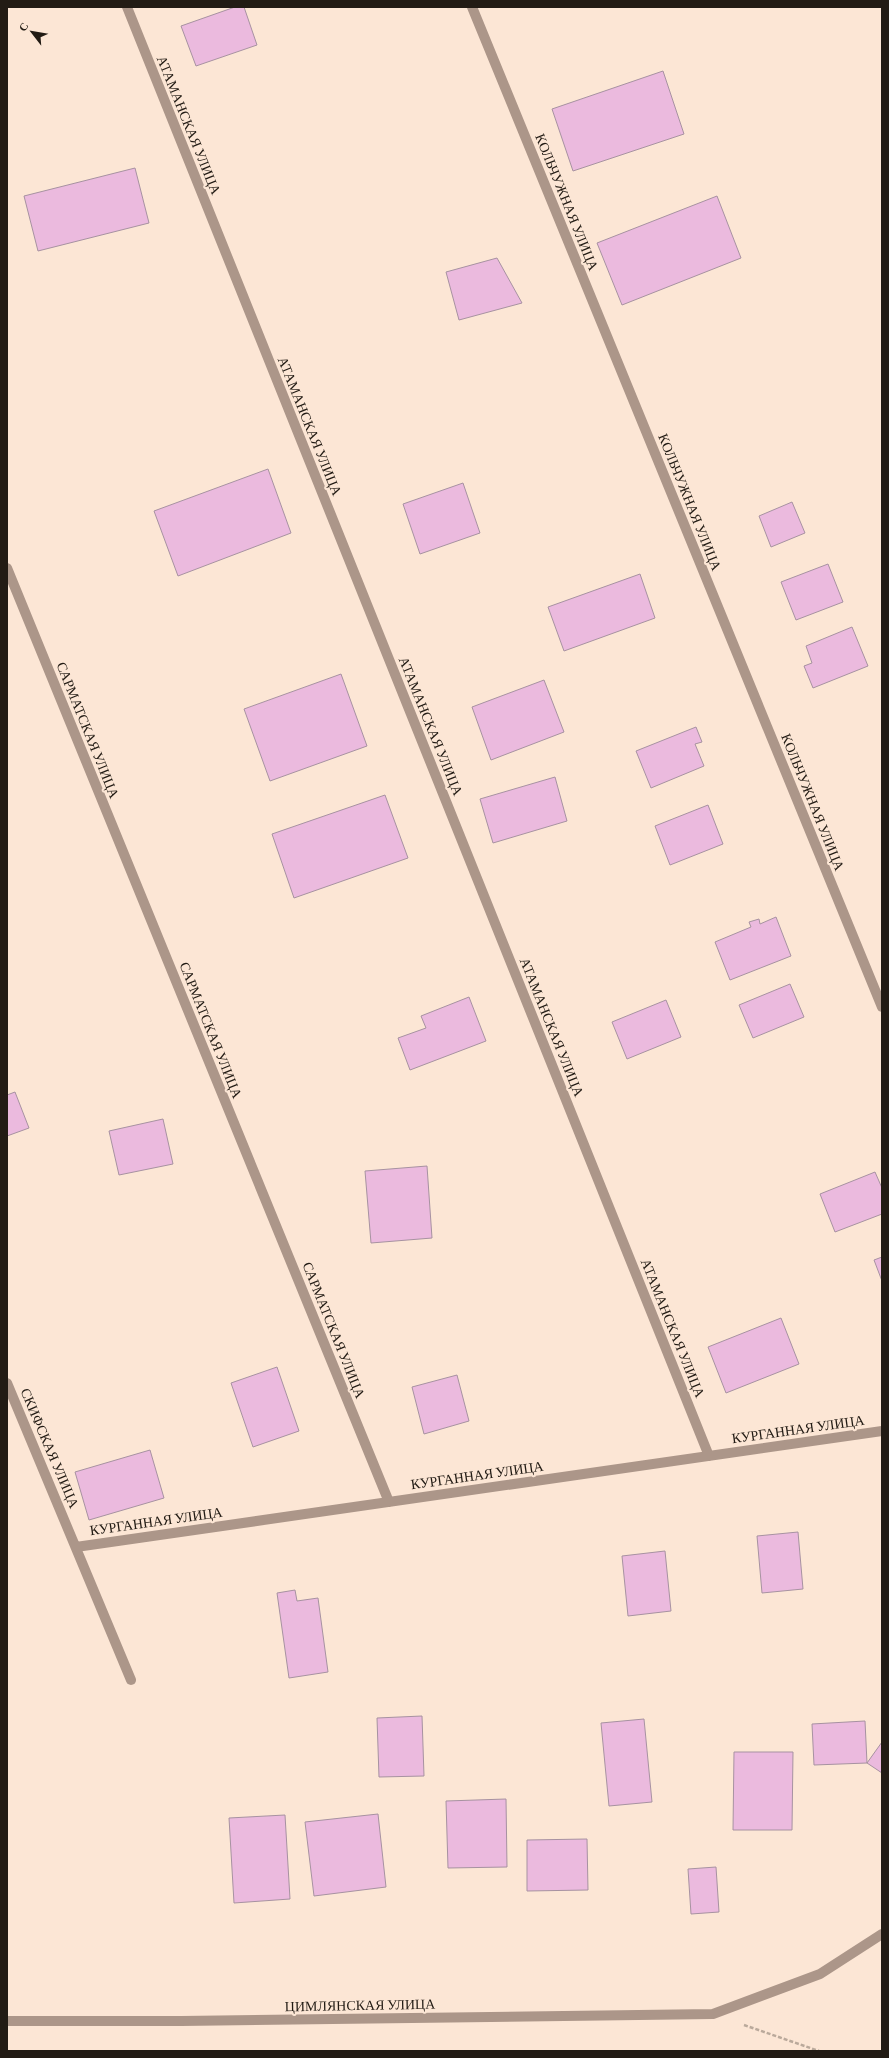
<svg xmlns="http://www.w3.org/2000/svg" width="889" height="2058" viewBox="0 0 889 2058" font-family="'Crimson Pro',serif">
  <rect width="100%" height="100%" fill="#fce6d5"/>
  <!-- building -->
  <path fill="#ebbade" stroke="#a792a1" d="M235,7H244L257,45L196,66L181,26Z
    M663,71L684,134L573,171L552,109Z
    M135,168L149,223L38,251L24,196Z
    M717,196L741,258L622,305L597,243Z
    M497,258L522,303L459,320L446,272Z
    M268,469L291,533L178,576L154,511Z
    M463,483L480,533L420,554L403,504Z
    M792,502L805,533L771,547L759,516Z
    M828,564L843,602L796,620L781,582Z
    M640,574L655,618L564,651L548,607Z
    M852,627L868,666L813,688L804,666L812,663L806,646Z
    M341,674L367,746L270,781L244,709Z
    M544,680L564,732L491,760L472,707Z
    M696,727L702,742L695,744L704,766L651,788L636,751Z
    M555,777L567,821L493,843L480,799Z
    M385,795L408,858L294,898L272,834Z
    M708,805L723,844L670,865L655,826Z
    M776,917L791,956L730,980L715,942L751,927L749,922L759,919L760,924Z
    M790,984L804,1017L753,1038L739,1005Z
    M469,997L486,1041L410,1070L398,1038L426,1028L421,1016Z
    M666,1000L681,1037L627,1059L612,1022Z
    M15,1092L29,1128L7,1136V1095Z
    M163,1119L173,1164L119,1175L109,1131Z
    M427,1166L432,1238L371,1243L365,1171Z
    M875,1172L882,1188V1214L835,1232L820,1194Z
    M882,1257V1281L874,1260Z
    M781,1318L799,1364L726,1393L708,1347Z
    M277,1367L299,1431L253,1447L231,1383Z
    M457,1375L469,1421L424,1434L412,1387Z
    M150,1450L164,1498L89,1520L75,1472Z
    M798,1532L803,1589L762,1593L757,1536Z
    M665,1551L671,1611L628,1616L622,1556Z
    M295,1590L297,1601L318,1598L328,1672L289,1678L277,1593Z
    M422,1716L424,1776L379,1777L377,1718Z
    M644,1719L652,1802L609,1806L601,1723Z
    M865,1721L867,1763L814,1765L812,1724Z
    M882,1742V1773L867,1763Z
    M734,1752H793L792,1830H733Z
    M506,1799L507,1867L448,1868L446,1801Z
    M378,1814L386,1887L314,1896L305,1822Z
    M285,1815L290,1899L234,1903L229,1818Z
    M587,1839L588,1890L527,1891V1840Z
    M716,1867L719,1912L691,1914L688,1869Z"/>
  <g fill="none" stroke-linecap="round" stroke-linejoin="round">
    <!-- path -->
    <path stroke="#baa99b" stroke-width="2.5" stroke-dasharray="4 2" stroke-linecap="butt" d="M744,2025L819,2051"/>
    <!-- minor -->
    <path stroke="#ac9689" stroke-width="10" d="M127,7L709,1456
      M472,7L882,1007
      M7,568L389,1502
      M7,1383L131,1680
      M76,1547L882,1431
      M7,2021H181L713,2014L820,1974L882,1934"/>
  </g>
  <g text-anchor="middle" dominant-baseline="central" stroke-width="4" stroke-linejoin="round" paint-order="stroke">
    <!-- street labels -->
    <g font-size="14" fill="#221b14" stroke="#fce6d5">
      <text transform="translate(189 125) rotate(68)">АТАМАНСКАЯ УЛИЦА</text>
      <text transform="translate(567 202) rotate(68)">КОЛЬЧУЖНАЯ УЛИЦА</text>
      <text transform="translate(310 426) rotate(68)">АТАМАНСКАЯ УЛИЦА</text>
      <text transform="translate(690 502) rotate(68)">КОЛЬЧУЖНАЯ УЛИЦА</text>
      <text transform="translate(431 726) rotate(68)">АТАМАНСКАЯ УЛИЦА</text>
      <text transform="translate(88 730) rotate(68)">САРМАТСКАЯ УЛИЦА</text>
      <text transform="translate(813 802) rotate(68)">КОЛЬЧУЖНАЯ УЛИЦА</text>
      <text transform="translate(552 1027) rotate(68)">АТАМАНСКАЯ УЛИЦА</text>
      <text transform="translate(211 1030) rotate(68)">САРМАТСКАЯ УЛИЦА</text>
      <text transform="translate(673 1328) rotate(68)">АТАМАНСКАЯ УЛИЦА</text>
      <text transform="translate(334 1330) rotate(68)">САРМАТСКАЯ УЛИЦА</text>
      <text transform="translate(798 1429) rotate(-8)">КУРГАННАЯ УЛИЦА</text>
      <text transform="translate(50 1448) rotate(67)">СКИФСКАЯ УЛИЦА</text>
      <text transform="translate(477 1475) rotate(-8)">КУРГАННАЯ УЛИЦА</text>
      <text transform="translate(156 1521) rotate(-8)">КУРГАННАЯ УЛИЦА</text>
      <text transform="translate(360 2005) rotate(-1)">ЦИМЛЯНСКАЯ УЛИЦА</text>
    </g>
  </g>
  <!-- border -->
  <rect width="889" height="2058" fill="none" stroke="#221b14" stroke-width="16"/>
  <!-- north arrow -->
  <g transform="translate(32 32) rotate(301)" stroke="#fce6d5" stroke-width="3" paint-order="stroke">
  <path d="M0-3L7 15L0 10L-7 15Z" fill="#221b14"/>
  <text y="-6" font-size="11" font-weight="bold" text-anchor="middle" fill="#221b14">С</text>
  </g>
</svg>
